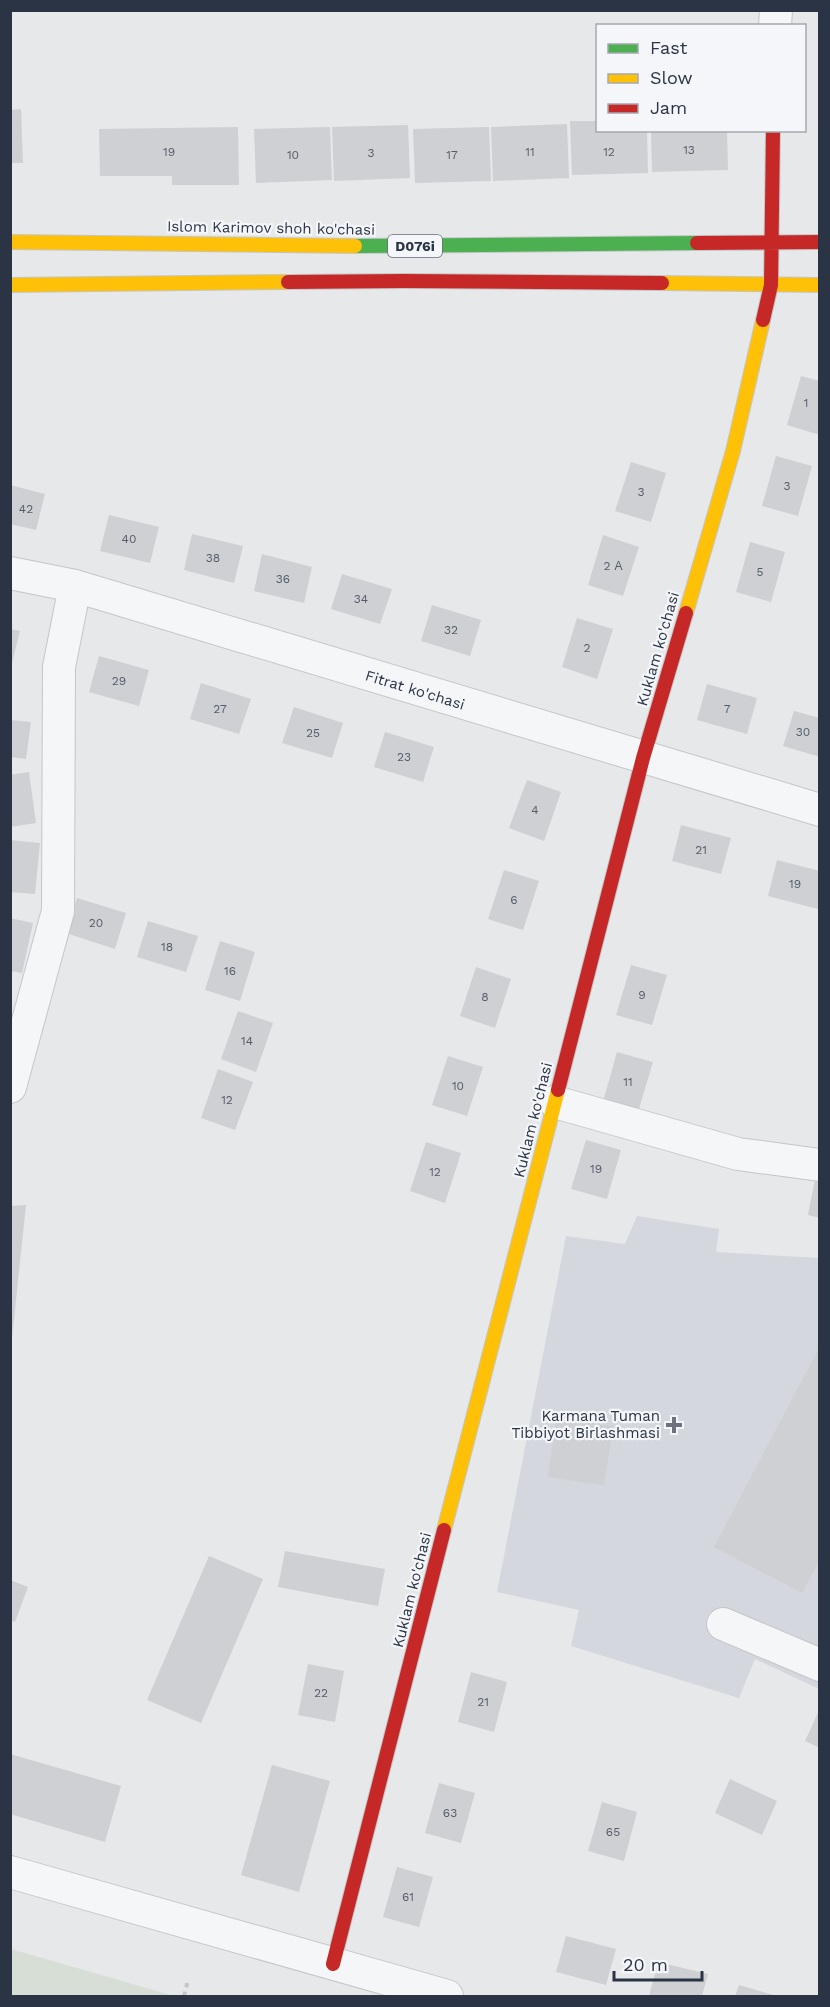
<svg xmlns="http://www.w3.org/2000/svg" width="830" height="2007" viewBox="0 0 830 2007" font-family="'Work Sans',sans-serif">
  <rect width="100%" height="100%" fill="#e6e8ea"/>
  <!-- built -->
  <path fill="#d4d7dd" d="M637,1216L719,1229L716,1252L819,1258V1689L755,1659L739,1698L571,1646L579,1610L497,1592L566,1236L625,1244Z"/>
  <!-- green -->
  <path fill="#d6ded6" d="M11,1949L174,1996H11Z"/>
  <!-- building -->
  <path fill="#ced0d3" d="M21,109L23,163H10V110Z
    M570,121H598V130H647L648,173L572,175Z
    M567,124L569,178L493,181L491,127Z
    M408,125L410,178L334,181L332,127Z
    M238,127L239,185H172V176H100L99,129Z
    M330,127L332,180L256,183L254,129Z
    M489,127L491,181L415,183L413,129Z
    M651,130H727L728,170L652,172Z
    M801,376L820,381V435L787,425Z
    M776,456L812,466L798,516L762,506Z
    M631,462L666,473L651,522L615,511Z
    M10,485L45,494L36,530L10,524Z
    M109,515L159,527L150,563L100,551Z
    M192,534L243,546L234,583L184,570Z
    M603,535L639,547L623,596L588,585Z
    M750,542L785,552L771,602L736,592Z
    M262,554L312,567L304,603L254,591Z
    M342,574L392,589L380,624L331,609Z
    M432,605L481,620L470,656L421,641Z
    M577,618L613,629L597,679L562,667Z
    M10,629L20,631L11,667H10Z
    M99,656L149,670L139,706L89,692Z
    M201,683L251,699L239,734L190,719Z
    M707,684L757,698L747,734L697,720Z
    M294,707L343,723L332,758L282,743Z
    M794,711L820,718V757L783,746Z
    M10,720L31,722L26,759L10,757Z
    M385,732L434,747L423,782L374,767Z
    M29,772L36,823L10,827V775Z
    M527,780L561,792L544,841L509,828Z
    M681,825L731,838L721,874L672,861Z
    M10,840L40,843L35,894L10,892Z
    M777,860L820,871L818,909L768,896Z
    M504,870L539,881L523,930L488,919Z
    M77,898L126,913L115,949L66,933Z
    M10,918L33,923L22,973L10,971Z
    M148,921L198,936L186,972L137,957Z
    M220,941L255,952L240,1001L205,990Z
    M631,965L667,975L652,1025L616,1015Z
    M476,967L511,979L495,1028L460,1016Z
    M238,1011L273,1023L256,1072L221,1059Z
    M617,1052L653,1062L638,1112L603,1102Z
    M448,1056L483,1067L467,1116L432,1105Z
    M218,1069L253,1082L235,1130L201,1118Z
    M586,1140L621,1150L607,1199L571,1189Z
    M426,1142L461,1153L445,1203L410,1191Z
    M815,1179L820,1180V1218L808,1215Z
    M26,1205L12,1338H10V1206Z
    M820,1346V1559L802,1593L714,1547Z
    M556,1418L613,1426L604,1485L548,1477Z
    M285,1551L385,1569L378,1606L278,1587Z
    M209,1556L263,1579L201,1723L147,1700Z
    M10,1580L28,1587L15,1622L10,1620Z
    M308,1664L344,1671L335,1722L298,1715Z
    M471,1672L507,1682L494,1732L458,1722Z
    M820,1708V1748L805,1741Z
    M10,1754L121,1786L105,1842L10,1814Z
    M272,1765L330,1781L299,1892L241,1875Z
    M730,1779L777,1801L762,1835L715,1813Z
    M439,1783L475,1793L461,1843L425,1833Z
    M602,1802L637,1812L624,1861L588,1851Z
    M397,1867L433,1877L419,1927L383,1917Z
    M566,1936L616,1949L606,1985L556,1972Z
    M658,1962L708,1974L702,1996H649Z
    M739,1985L777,1996H735Z"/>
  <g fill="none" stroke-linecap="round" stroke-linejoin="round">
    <defs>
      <path id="street" d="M775,26L776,10
        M10,573L75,586L820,810
        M10,1087L58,911L59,667L75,586
        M555,1102L738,1154L820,1165
        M723,1624L820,1665
        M10,1872L447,1996"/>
      <path id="fast" d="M355,246L697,243"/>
      <path id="slow" d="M10,242L355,246
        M662,283L820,285
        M10,285L288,282
        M686,613L733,451L763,320
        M444,1530L558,1090"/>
      <path id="jam" d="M697,243L820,242
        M288,282L404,281L662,283
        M763,320L771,285L773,130
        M558,1090L643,758L686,613
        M333,1964L444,1530"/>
    </defs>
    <!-- street casing -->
    <use href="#street" stroke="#c4c6c8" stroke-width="34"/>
    <!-- fast casing -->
    <use href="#fast" stroke="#c4c6c8" stroke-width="16"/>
    <!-- slow casing -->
    <use href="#slow" stroke="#c4c6c8" stroke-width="16"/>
    <!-- jam casing -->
    <use href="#jam" stroke="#c4c6c8" stroke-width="16"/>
    <!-- path -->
    <path stroke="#c5c6ca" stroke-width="4" stroke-dasharray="4.5 4.5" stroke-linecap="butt" d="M184,1996L188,1980"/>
    <!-- street -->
    <use href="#street" stroke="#f5f6f7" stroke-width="32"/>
    <!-- fast -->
    <use href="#fast" stroke="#4caf50" stroke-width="14"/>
    <!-- slow -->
    <use href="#slow" stroke="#ffc107" stroke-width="14"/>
    <!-- jam -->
    <use href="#jam" stroke="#c62828" stroke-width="14"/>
  </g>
  <!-- markers -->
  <path fill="#6c737f" stroke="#f4f6f9" stroke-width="2" d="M671 1416h6v6h6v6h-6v6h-6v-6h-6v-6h6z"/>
  <g text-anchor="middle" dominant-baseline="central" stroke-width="4.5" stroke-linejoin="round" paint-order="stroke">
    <!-- number labels -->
    <g font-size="12" fill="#545c69">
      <text x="689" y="150">13</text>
      <text x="169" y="152">19</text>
      <text x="530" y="152">11</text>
      <text x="609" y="152">12</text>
      <text x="371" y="153">3</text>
      <text x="293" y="155">10</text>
      <text x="452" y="155">17</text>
      <text x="806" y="403">1</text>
      <text x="787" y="486">3</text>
      <text x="641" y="492">3</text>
      <text x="26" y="509">42</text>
      <text x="129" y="539">40</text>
      <text x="213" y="558">38</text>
      <text x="613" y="566">2 А</text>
      <text x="760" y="572">5</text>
      <text x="283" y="579">36</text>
      <text x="361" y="599">34</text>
      <text x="451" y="630">32</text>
      <text x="587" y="648">2</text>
      <text x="119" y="681">29</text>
      <text x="220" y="709">27</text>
      <text x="727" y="709">7</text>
      <text x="803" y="732">30</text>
      <text x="313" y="733">25</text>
      <text x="404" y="757">23</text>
      <text x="535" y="810">4</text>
      <text x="701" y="850">21</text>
      <text x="795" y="884">19</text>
      <text x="514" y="900">6</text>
      <text x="96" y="923">20</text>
      <text x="167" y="947">18</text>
      <text x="230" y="971">16</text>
      <text x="642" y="995">9</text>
      <text x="485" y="997">8</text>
      <text x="247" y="1041">14</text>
      <text x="628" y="1082">11</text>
      <text x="458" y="1086">10</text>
      <text x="227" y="1100">12</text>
      <text x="596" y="1169">19</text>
      <text x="435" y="1172">12</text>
      <text x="321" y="1693">22</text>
      <text x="483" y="1702">21</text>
      <text x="450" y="1813">63</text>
      <text x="613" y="1832">65</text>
      <text x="408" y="1897">61</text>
    </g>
    <!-- shield labels -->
    <rect fill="#f4f6f9" stroke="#676e7b" stroke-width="1.5" x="388" y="235" width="54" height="22" rx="4.5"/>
    <g font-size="14" font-weight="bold" fill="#2b3445">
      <text x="415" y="246">D076i</text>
    </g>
    <!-- street labels -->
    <g font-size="15" fill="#2b3445" stroke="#f4f6f9">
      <text transform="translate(271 228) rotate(1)">Islom Karimov shoh ko'chasi</text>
      <text transform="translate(658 649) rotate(-74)">Kuklam ko'chasi</text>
      <text transform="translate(415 690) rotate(17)">Fitrat ko'chasi</text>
      <text transform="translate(533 1120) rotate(-76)">Kuklam ko'chasi</text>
      <text transform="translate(412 1590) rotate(-76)">Kuklam ko'chasi</text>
    </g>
    <!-- poi labels -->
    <g font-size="15" fill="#2b3445" stroke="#f4f6f9" text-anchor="end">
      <text x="660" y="1416">Karmana Tuman<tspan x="660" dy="17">Tibbiyot Birlashmasi</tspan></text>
    </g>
  </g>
  <!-- border -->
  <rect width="830" height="2007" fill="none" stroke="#2b3445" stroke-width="24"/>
  <!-- legend -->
  <rect x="596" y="24" width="210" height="108" fill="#f4f6f9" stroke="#a4a8b1" stroke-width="1.5"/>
  <rect x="608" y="44" width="30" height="9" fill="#4caf50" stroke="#a4a8b1" stroke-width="1.5"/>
  <text x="650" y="54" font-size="18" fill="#2b3445">Fast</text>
  <rect x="608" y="74" width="30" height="9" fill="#ffc107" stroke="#a4a8b1" stroke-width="1.5"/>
  <text x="650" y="84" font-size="18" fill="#2b3445">Slow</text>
  <rect x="608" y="104" width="30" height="9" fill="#c62828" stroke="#a4a8b1" stroke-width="1.5"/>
  <text x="650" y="114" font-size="18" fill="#2b3445">Jam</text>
  <!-- scale -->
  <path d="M614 1971v9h88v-9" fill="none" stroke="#2b3445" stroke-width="3"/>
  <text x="623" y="1971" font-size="18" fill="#2b3445" stroke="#f4f6f9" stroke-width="4.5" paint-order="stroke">20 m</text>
</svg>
